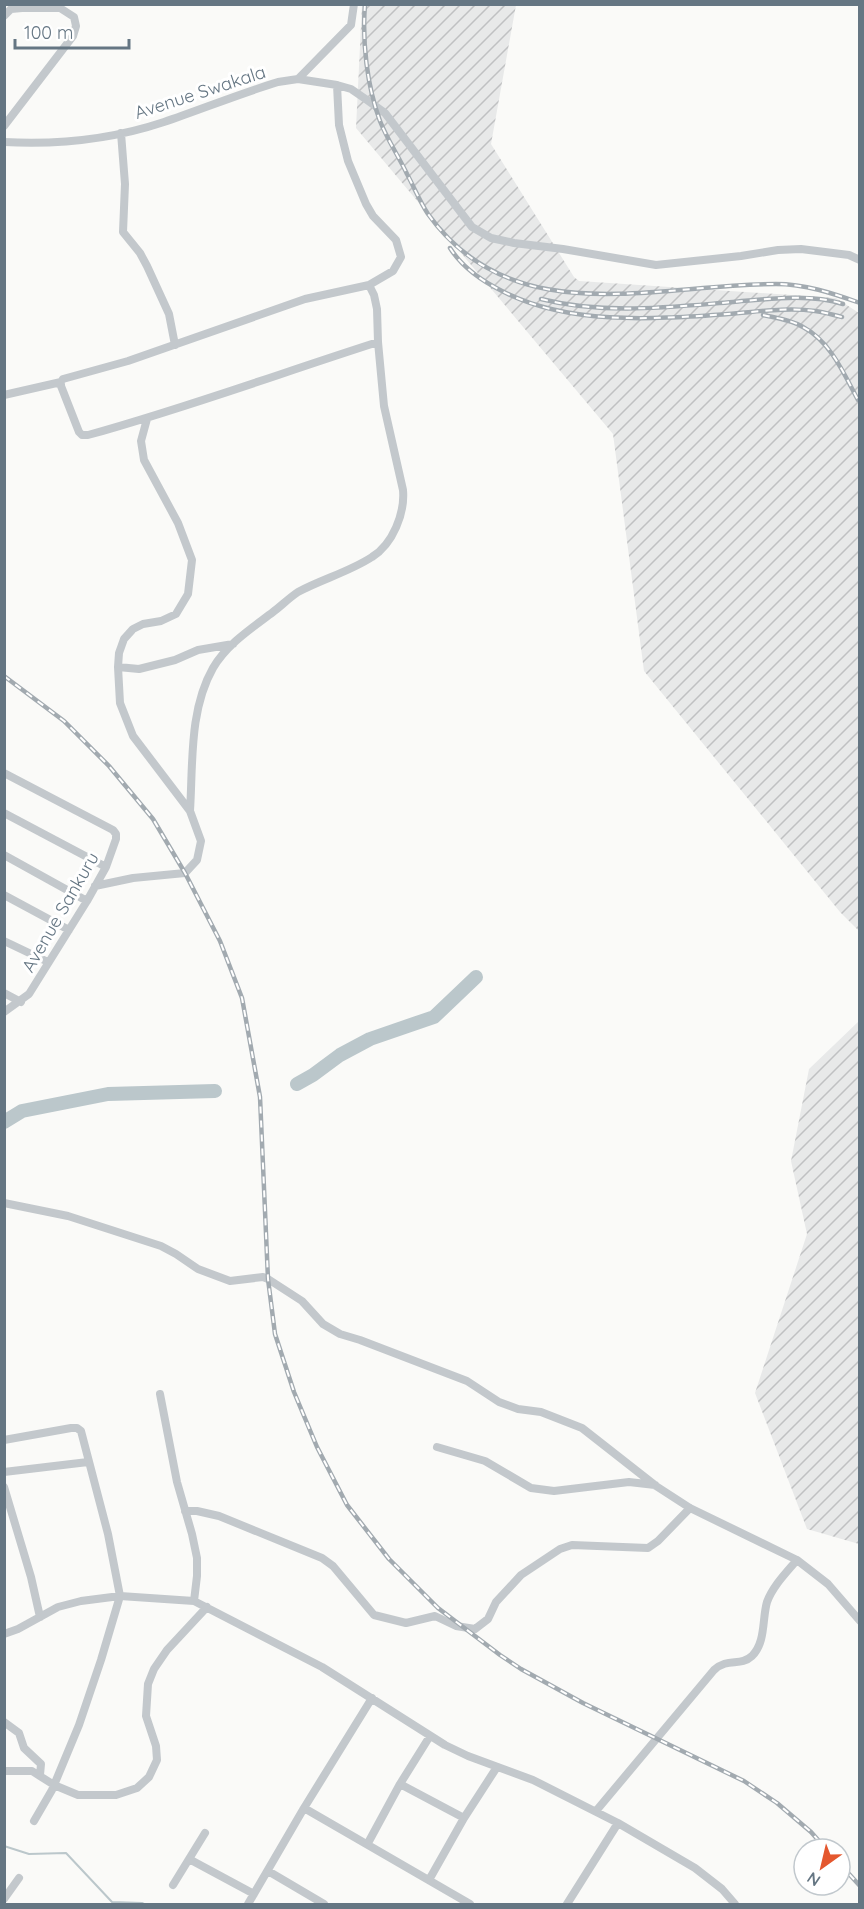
<svg xmlns="http://www.w3.org/2000/svg" width="864" height="1909" viewBox="0 0 864 1909" font-family="Quicksand,sans-serif">
  <defs>
    <pattern id="industrial-furrows" width="10" height="10" patternUnits="userSpaceOnUse" patternTransform="scale(1.5)"><rect width="10" height="10" fill="#e8e9e9"/><path d="M-1 1l2-2M0 10L10 0M9 11l2-2" fill="none" stroke="#c0c1c2"/></pattern>
  </defs>
  <rect width="100%" height="100%" fill="#fafaf8"/>
  <!-- industrial -->
  <path fill="url(#industrial-furrows)" d="M362,5H516L491,144L574,277L579,281L836,298L859,313V931L840,912L644,671L613,434L356,128Z
    M859,1021V1544L807,1529L755,1393L807,1234L791,1161L809,1069Z"/>
  <g fill="none" stroke-linecap="round" stroke-linejoin="round">
    <!-- stream -->
    <path stroke="#bbc7cb" stroke-width="2" d="M4,1846L29,1854L66,1853L112,1902L142,1903L144,1904"/>
    <!-- river -->
    <path stroke="#bbc7cb" stroke-width="14" d="M297,1084L313,1075L340,1055L370,1039L434,1017L476,977
      M4,1122L22,1111L108,1094L215,1091"/>
    <!-- minor -->
    <path stroke="#c3c8cc" stroke-width="8" d="M4,16L11,9L22,8H60L74,17L76,26L73,36L4,126
      M298,79L351,25L354,4
      M121,133L125,184L123,232L140,253L147,266L169,314L175,345
      M4,142C58,145 113,139 164,122C202,109 239,94 278,82L298,79L337,85L351,89L367,100L385,113L472,227L491,238L514,243L563,249L656,265L741,256L778,250L801,249L849,255L860,260
      M61,382V386L79,432L82,435H88C186,408 281,373 378,342
      M4,395L61,382L63,379L128,361L305,299L369,285L393,271L401,257L396,240L373,216L366,204L348,161L339,125L337,85
      M118,667L139,669L175,660L198,650L233,644
      M4,773L113,830L116,834V839L106,867L87,901L29,994L4,1012
      M190,811C193,764 189,710 213,668C227,644 252,628 273,612C281,606 289,598 298,592C322,579 349,572 372,557C393,544 405,513 403,490L384,406L378,342L377,309L374,295L369,285
      M4,813L106,867
      M4,855L87,901
      M95,886L133,878L185,873L197,860L201,841L190,811L133,736L120,703L118,667L119,653L124,639L133,629L143,624L161,621L176,614L188,594L192,560L178,523L144,460L141,441L147,419
      M4,895L69,930
      M4,941L48,962
      M4,993L21,1002
      M4,1203L68,1216L161,1246L176,1254L198,1269L230,1281L263,1277L268,1279L302,1301L323,1324L340,1334L360,1340L467,1381L499,1402L518,1409L541,1412L582,1428L656,1486L690,1508L797,1560L828,1584L860,1621
      M160,1394L177,1482L192,1534L197,1558V1576L194,1601
      M4,1440L71,1428H77L81,1431L108,1534L120,1596L101,1660L79,1725L52,1790L34,1821
      M437,1447L485,1461L531,1488L554,1491L629,1482L655,1485
      M4,1472L88,1462
      M4,1487L31,1577L40,1617
      M185,1511H197L219,1516L322,1558L333,1566L374,1615L406,1623L435,1616L456,1626L475,1629L488,1619L496,1602L521,1575L560,1549L572,1545L648,1548L658,1541L690,1508
      M4,1634L18,1629L58,1607L81,1601L120,1596L194,1601L322,1667L445,1745L468,1756L533,1780L618,1823L695,1868L722,1889L735,1904
      M4,1722L19,1733L24,1748L41,1764L40,1775
      M4,1771H32L54,1785L78,1795H116L137,1788L149,1777L157,1760L156,1746L146,1716L148,1684L154,1669L167,1650L207,1607
      M400,1784L464,1818
      M304,1808L470,1904
      M596,1811L714,1670C728,1657 740,1667 752,1656C766,1642 762,1619 767,1602C773,1586 786,1573 797,1560
      M368,1843L400,1784L430,1736
      M189,1859L254,1894
      M268,1871L324,1904
      M429,1880L464,1818L497,1767
      M173,1885L205,1833
      M4,1899L19,1878
      M248,1904L304,1808L372,1698
      M567,1904L618,1823"/>
    <defs>
      <path id="rail" d="M365,4C362,42 367,86 380,121C387,139 399,157 407,174C414,187 420,202 428,214C513,333 655,284 776,284C805,284 832,293 860,303
        M450,248C462,267 482,281 502,291C569,326 655,319 728,314C756,312 787,307 815,311C824,312 833,315 842,317
        M541,299C604,315 670,307 733,302C767,299 810,293 843,304
        M763,315C776,318 792,320 803,327C831,342 844,374 858,400
        M4,676L64,721L109,766L153,819L185,873L220,941L242,998L260,1097L268,1279L275,1334L294,1392L317,1447L347,1505L389,1559L438,1608L500,1655L521,1669L583,1703L744,1781L777,1803L811,1832L826,1849
        M840,1864L860,1886"/>
    </defs>
    <!-- rail casing -->
    <use href="#rail" stroke="#a2aab0" stroke-width="4.5"/>
    <!-- rail -->
    <use href="#rail" stroke="#fff" stroke-width="2" stroke-dasharray="7" stroke-linecap="butt"/>
  </g>
  <g text-anchor="middle" dominant-baseline="central" stroke-width="6" stroke-linejoin="round" paint-order="stroke">
    <!-- street labels -->
    <g font-size="18" fill="#657683" stroke="#fff">
      <text transform="translate(200 92) rotate(-18)">Avenue Swakala</text>
      <text transform="translate(60 912) rotate(-60)">Avenue Sankuru</text>
    </g>
  </g>
  <!-- border -->
  <rect width="864" height="1909" fill="none" stroke="#657683" stroke-width="12"/>
  <!-- north arrow -->
  <g transform="translate(822 1867) rotate(214)"><circle r="28" fill="#ffffff" stroke="#c1c8cd" stroke-width="1.5"/>
  <path d="M0-4.5L10 22L0 15L-10 22Z" fill="#e4572e"/>
  <text y="-9" font-size="16" font-weight="bold" text-anchor="middle" fill="#657683">N</text>
  </g>
  <!-- scale -->
  <path d="M15 39v9h114v-9" fill="none" stroke="#657683" stroke-width="3"/>
  <text x="24" y="39" font-size="18" fill="#657683" stroke="#ffffff" stroke-width="4.5" paint-order="stroke">100 m</text>
</svg>
